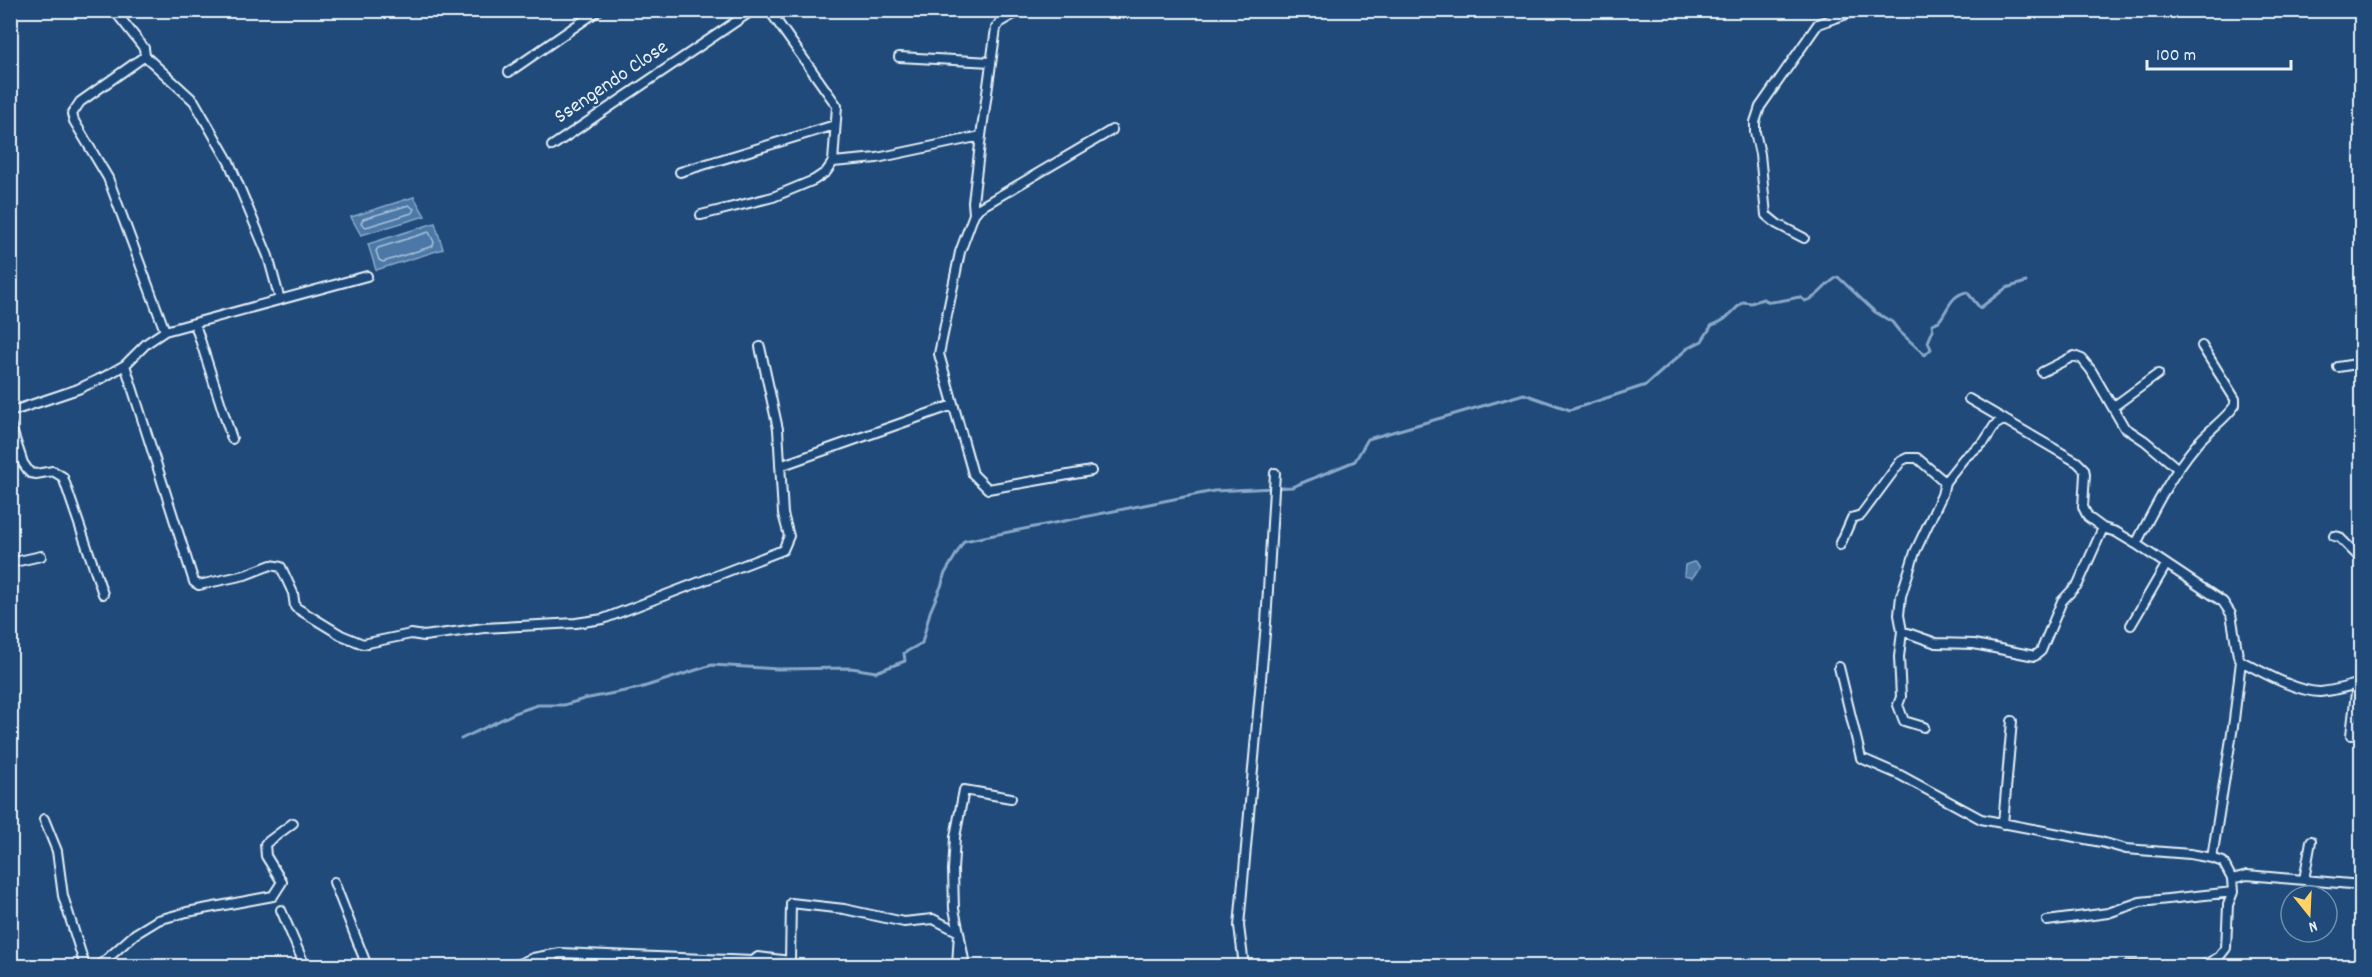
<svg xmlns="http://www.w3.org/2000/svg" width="2372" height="977" viewBox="0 0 2372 977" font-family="Dekko,sans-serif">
  <rect width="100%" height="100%" fill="#1f4a7a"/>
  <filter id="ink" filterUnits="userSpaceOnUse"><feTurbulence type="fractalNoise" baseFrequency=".0167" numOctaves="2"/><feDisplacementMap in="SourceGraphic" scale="12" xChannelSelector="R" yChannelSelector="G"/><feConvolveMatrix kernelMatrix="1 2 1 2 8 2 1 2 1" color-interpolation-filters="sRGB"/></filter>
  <g filter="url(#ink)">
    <!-- water -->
    <path fill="#4b78a6" stroke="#8aa8c7" stroke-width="1.5" d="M414,197L425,216L361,235L351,217Z
      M435,223L443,249L376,270L368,244Z
      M1693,562L1697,563L1700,568L1692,578L1684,576L1685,565Z"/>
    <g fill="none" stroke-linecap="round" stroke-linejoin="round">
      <!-- shore -->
      <path stroke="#a9c1d7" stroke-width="1.5" d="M409,205L414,209L412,213L366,227L361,223L363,219Z
        M429,232L434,242L433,246L383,262L379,260L376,251L378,248Z"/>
      <!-- stream -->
      <path stroke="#8aa8c7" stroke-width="3" d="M461,739L517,712L538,705H564L584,699L640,688L712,665L778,669L851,668L876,672L905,661L904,653L922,643L930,612L942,584L944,575L964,541L1214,491L1292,487L1355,461L1368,439L1524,394L1570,410L1646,385L1688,348L1702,341L1712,325C1727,321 1732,311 1743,302L1751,303L1763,299L1770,302C1780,301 1789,299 1800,297L1805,301C1819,298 1825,283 1838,277L1875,312L1892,322L1899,331L1925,355L1931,349L1928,342L1933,330L1932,324L1939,321C1949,309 1950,295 1967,292L1980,308L2006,288L2026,282"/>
      <defs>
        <path id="street" d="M114,10L144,48L145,56L194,101L229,162L268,256L280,300
          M1021,10L1000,22L996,28L981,136L973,202L974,214L960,252L939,354L973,474L988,489L1091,471
          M145,56L80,102L72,114L74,121L108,178L165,331
          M899,57L991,62
          M509,72L599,10
          M552,146L753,10
          M833,162L877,158L981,136
          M680,172L835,125
          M974,214L979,208L1112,130
          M701,215L773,197L814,180L826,172L833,162L837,106L769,10
          M1804,238L1777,224L1766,215L1760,154L1755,132V122L1760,107L1818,24L1858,10
          M195,324L232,439
          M125,365L194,582L199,585L245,575L271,565L281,567L293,593L295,607L341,635L363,644L411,634L424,636L484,628L576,623L603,619L783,550L789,536L783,514L778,429L760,347
          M2338,367L2362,363
          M2042,372L2074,356L2082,359L2091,370L2124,427L2145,441L2177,468
          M1969,399L2077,462L2084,469L2085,474L2083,507L2088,517L2103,528L2116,532L2136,544L2223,602L2231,614L2238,656L2241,661C2262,672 2297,692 2320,692C2334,691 2348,686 2362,683
          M2113,407L2158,374
          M10,412L78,389L104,377L125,365L147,343L165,331L367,276
          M10,424L23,463L30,473L36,474L53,471L63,477L103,594
          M780,466L953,405
          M2334,536L2339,537L2362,560
          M2136,544C2154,509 2171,475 2196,445C2208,430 2225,420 2235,405V399L2202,346
          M1840,545L1852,518L1861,515L1901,461L1907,458H1917L1945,482
          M10,563L41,556
          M2131,625L2166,565
          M1902,631L1936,643L1974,644L2035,656L2041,651L2062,601L2078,584L2103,528
          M1839,667L1861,758L1900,775L1981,819L2101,842L2126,849L2190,854L2212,858L2223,862L2232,879L2233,892L2228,905L2226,948L2219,957L2203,966
          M1924,727L1904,721L1898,705L1901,697L1899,657L1902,631L1899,615L1901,596L1915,552L1942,495L1945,482L1964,458L1984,442L1995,425L2003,420
          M2351,735L2357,684
          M44,819L57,851L63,896L85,966
          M2003,824L2012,721
          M2212,858L2234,720L2241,661
          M2232,879L2247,875L2304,880L2311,841
          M2304,880L2362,885
          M334,882L367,966
          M281,910L305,966
          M2047,921L2108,913L2140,902L2233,892
          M538,959L554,962L555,966
          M99,966L135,934L158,920L187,912L273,896L282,882L266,856L265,844L293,823
          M514,966L533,958L560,953L753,961L758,957L790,961L791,903L844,909L904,922L933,919L959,932L965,966
          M957,966L959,932L954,909L953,870L955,837L964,790L1011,798
          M1244,966L1239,926L1266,623L1275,473
          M2128,966H2177"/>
      </defs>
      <!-- street casing -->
      <use href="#street" stroke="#e8f1f8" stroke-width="12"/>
      <!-- street -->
      <use href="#street" stroke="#1f4a7a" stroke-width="8"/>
    </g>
  </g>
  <g text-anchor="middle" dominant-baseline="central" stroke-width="4.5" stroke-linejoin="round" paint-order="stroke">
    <!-- street labels -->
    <g font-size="21" fill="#e8f1f8" stroke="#1f4a7a">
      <text transform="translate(612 83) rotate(-34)">Ssengendo Close</text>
    </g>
  </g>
  <!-- margin -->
  <rect width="2372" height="977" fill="none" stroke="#1f4a7a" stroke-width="36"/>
  <rect x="18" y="18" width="2336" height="941" fill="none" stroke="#e8f1f8" stroke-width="2" filter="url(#ink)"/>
  <!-- north arrow -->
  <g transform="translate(2309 914) rotate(162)"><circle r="28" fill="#1f4a7a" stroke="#6f8dac" stroke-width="1.5"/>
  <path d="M0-4.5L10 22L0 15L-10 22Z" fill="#ffd166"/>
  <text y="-9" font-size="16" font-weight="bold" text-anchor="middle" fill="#e8f1f8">N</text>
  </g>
  <!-- scale -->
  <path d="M2147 60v9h144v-9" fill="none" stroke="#e8f1f8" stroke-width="3"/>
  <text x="2156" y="60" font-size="18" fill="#e8f1f8" stroke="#1f4a7a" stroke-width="4.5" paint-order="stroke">100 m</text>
</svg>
